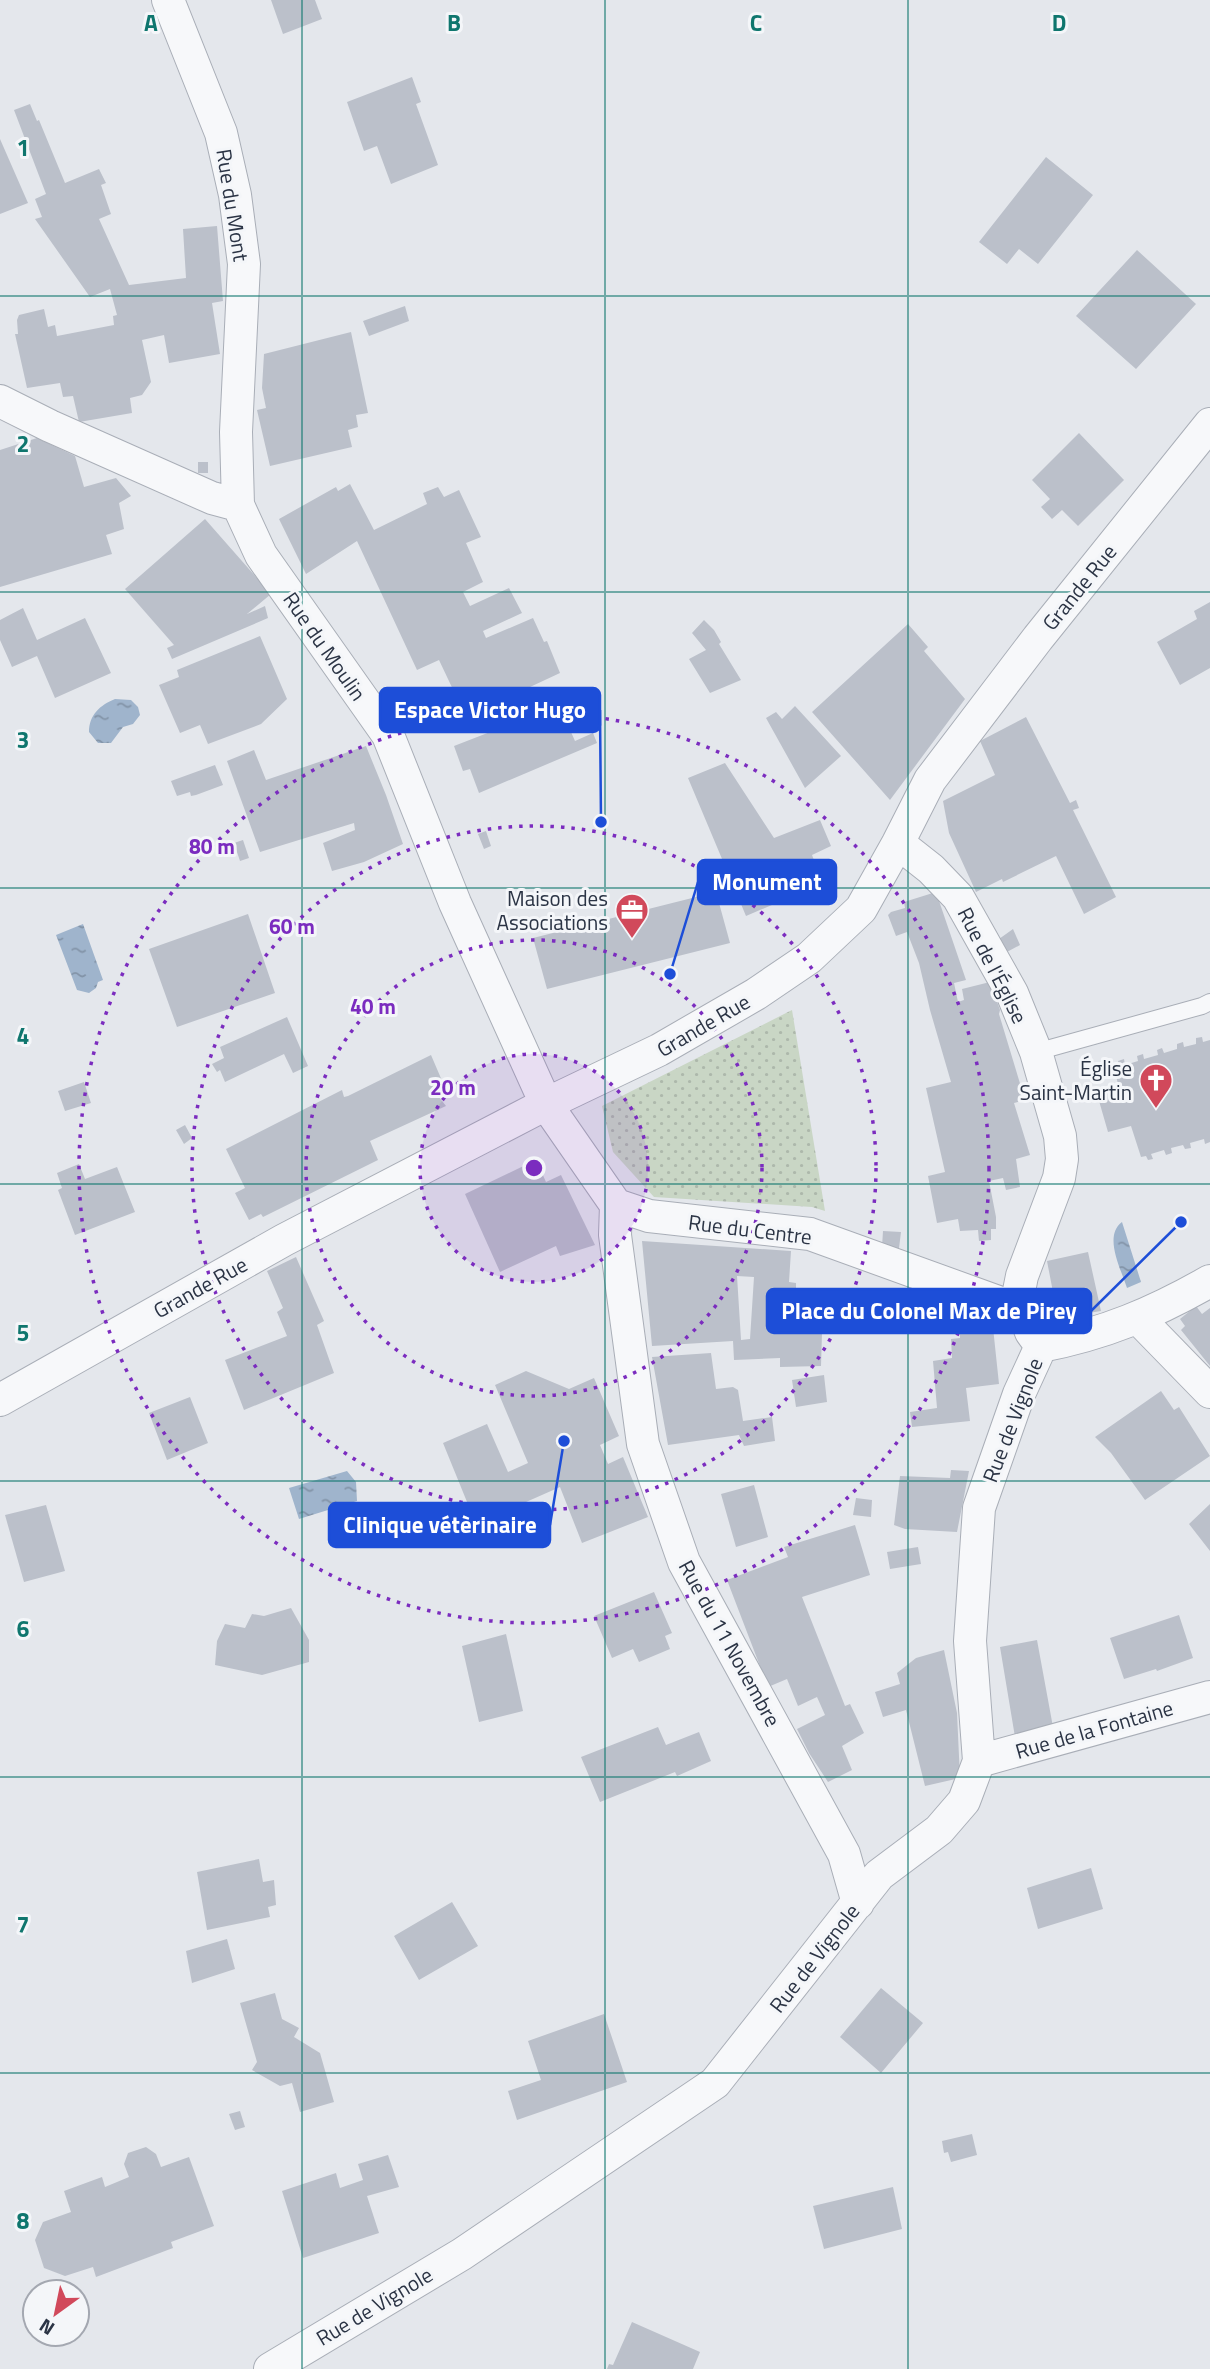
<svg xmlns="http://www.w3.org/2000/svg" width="1210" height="2369" viewBox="0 0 1210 2369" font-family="'Titillium Web',sans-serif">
  <defs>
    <pattern id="park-dots" width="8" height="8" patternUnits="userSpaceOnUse" patternTransform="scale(1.75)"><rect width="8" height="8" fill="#c9d6c5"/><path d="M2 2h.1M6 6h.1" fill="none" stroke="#adb8ab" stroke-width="1.8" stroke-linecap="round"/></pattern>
    <pattern id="water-ripples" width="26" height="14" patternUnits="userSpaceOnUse" patternTransform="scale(1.75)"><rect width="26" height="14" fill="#9fb4cc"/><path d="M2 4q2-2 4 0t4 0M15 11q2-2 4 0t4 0" fill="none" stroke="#8293a7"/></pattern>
  </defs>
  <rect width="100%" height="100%" fill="#e4e7ec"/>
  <!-- park -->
  <path fill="url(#park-dots)" d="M792,1010L825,1211L812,1207L654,1197L613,1152L602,1106Z"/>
  <!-- water -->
  <path fill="url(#water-ripples)" d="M115,699L131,700L138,707L140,715L133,724L123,727L111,743H98L89,732C89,715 100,705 115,699Z
    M83,924L103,980L98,982L96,988L89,993L77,990L56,935Z
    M1122,1222L1141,1282L1127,1288C1121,1269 1103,1236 1122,1222Z
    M347,1471L356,1482L357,1501L299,1519L289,1488Z"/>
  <!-- building -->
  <path fill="#bbc0ca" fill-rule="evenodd" d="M271,0H315L322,19L283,34Z
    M412,77L421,102L416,104L438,165L391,184L377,146L364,151L347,102Z
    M30,104L37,121L39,120L65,183L99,169L106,183L101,185L111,214L99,219L129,285L186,278L183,229L217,226L223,301L212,303L220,354L169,363L164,335L142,340L151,382L142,395L130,398L132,413L79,422L73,396L63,397L60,383L27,388L15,334H18L17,320L19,315L44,309L48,327L55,325L57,336L114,325L113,316L117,315L110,289L90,297L35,219L42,217L35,199L46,194L14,110Z
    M0,139L28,203L0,214Z
    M1046,157L1093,195L1038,264L1019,249L1007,264L979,242Z
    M1137,250L1196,304L1136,369L1076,316Z
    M405,306L409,321L369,336L363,321Z
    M351,332L368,413L356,415L358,427L348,430L352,447L270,466L257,410L266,408L262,388L264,354Z
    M1079,433L1124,480L1078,526L1062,510L1052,519L1041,507L1050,499L1032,480Z
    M37,438L75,456L84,487L116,478L131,496L119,503L124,529L106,535L112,554L0,587V450Z
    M198,462H208V473H198Z
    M350,484L374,530L427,504L423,493L438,487L444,497L459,490L481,537L466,543L483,582L463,592L470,606L509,588L522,613L483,631L486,638L533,618L544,642L547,641L560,673L466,717L439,660L417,670L357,541L306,574L279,519L336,487L338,491Z
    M205,519L271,594L247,614L265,606L268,618L172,659L167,648L174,645L125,589Z
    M1210,602V668L1180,685L1157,642L1197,619L1194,611Z
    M23,608L37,640L85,618L111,673L55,698L37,656L12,667L0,640V620Z
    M704,620L714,630L721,642L719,644L741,680L710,693L689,659L706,650L692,633Z
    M908,624L928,647L924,651L965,699L890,800L812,712Z
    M260,636L287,699L261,724L208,744L200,725L180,733L159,685L179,677L177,670Z
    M559,705L575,741L593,733L597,743L479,793L470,769L463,771L454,746Z
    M795,706L841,756L805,788L766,718L776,712L782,719Z
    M1026,717L1070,803L1076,800L1079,808L1073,810L1116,897L1084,914L1056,856L1003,882L1002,879L976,892L949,833L943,801L995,775L980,741Z
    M366,746L386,795L403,844L364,862L332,871L323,843L355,830L354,823L260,852L227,761L254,750L266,780Z
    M725,763L774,838L820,820L831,846L812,855L821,879L807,890L746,916L688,778Z
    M215,765L223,785L196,795L191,796L190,792L177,796L171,781Z
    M486,831L491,846L484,849L478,834Z
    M243,840L249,858L240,861L234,843Z
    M716,892L730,943L547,989L533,938Z
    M936,892L966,980L954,983L958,1002L964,1000L962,989L990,982L1000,1010L999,1014L1025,1100L1014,1103L1030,1155L1016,1159L1020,1187L1006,1190L1003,1178L989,1181L996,1217V1229H991V1240L979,1241L978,1230L960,1231L958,1219L937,1223L928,1176L945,1172L926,1088L951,1082L930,1010L919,963L907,932L896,936L888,915L891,912L905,908L904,902Z
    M248,914L275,993L177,1027L149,949Z
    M1013,929L1020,945L1005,953L999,939Z
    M287,1017L308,1066L293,1073L284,1054L225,1082L220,1070L217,1072L212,1064L224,1058L220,1047Z
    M1202,1037L1203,1042L1210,1040V1142L1205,1144L1204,1139L1190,1143L1191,1148L1185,1149L1183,1145L1171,1148L1172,1153L1166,1155L1164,1150L1151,1154L1153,1159L1148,1160L1146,1156L1141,1157L1131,1126L1108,1132L1097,1094L1119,1088L1114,1068L1119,1066L1118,1061L1124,1059L1125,1065L1138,1061L1137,1056L1143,1054L1144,1059L1158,1055L1157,1050L1162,1048L1164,1053L1177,1049V1044L1183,1042L1184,1047L1196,1044V1038Z
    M431,1055L443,1083L432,1088L446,1106L370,1141L378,1160L263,1217L261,1214L249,1220L235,1193L245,1188L226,1149L342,1090L344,1097L348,1096Z
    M84,1082L91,1103L65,1111L58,1091Z
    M185,1125L192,1138L184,1144L176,1130Z
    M536,1160L546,1182L561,1175L595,1245L560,1256L556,1246L500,1272L465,1194Z
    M79,1164L85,1179L117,1167L135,1212L75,1235L58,1190L62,1188L57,1173Z
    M883,1231L901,1232L899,1248L882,1247Z
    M642,1241L791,1251L789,1282L796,1283V1295L815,1296L813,1332L822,1333L821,1366L780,1367V1358L734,1360L733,1341L652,1346ZM737,1276L754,1277L750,1339L741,1340Z
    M1088,1252L1101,1311L1058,1318L1047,1261Z
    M296,1257L324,1321L317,1325L334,1373L244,1410L225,1360L287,1336L277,1312L283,1308L267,1271Z
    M1196,1306L1202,1314L1210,1308V1366L1181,1330L1185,1326L1180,1319Z
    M992,1318L999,1384L966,1388L970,1421L912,1427L910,1412L937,1408L933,1361L952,1358L951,1339L960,1338L959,1321Z
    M711,1353L716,1389L733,1387L738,1390L743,1421L772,1417L775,1441L744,1446L739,1435L668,1445L652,1357Z
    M526,1371L569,1389L594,1378L619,1436L600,1445L608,1464L623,1457L648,1517L582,1543L560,1487L476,1524L443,1443L487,1424L508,1472L528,1463L495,1385Z
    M824,1375L827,1402L796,1407L792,1380Z
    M1161,1391L1174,1410L1179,1407L1210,1456L1145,1500L1111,1453L1095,1437Z
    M190,1397L208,1443L167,1460L149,1413Z
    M951,1470L969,1471L957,1532L905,1529L894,1525L900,1476L950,1478Z
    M754,1485L768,1537L736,1547L721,1494Z
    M856,1498L872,1500L871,1517L853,1515Z
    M1210,1504V1551L1189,1524Z
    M46,1505L65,1571L24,1582L5,1515Z
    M855,1525L870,1575L802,1597L845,1706L850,1704L864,1733L842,1746L852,1770L828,1782L809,1753L797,1729L825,1715L817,1697L798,1706L787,1679L768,1687L727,1580L788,1557L784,1547Z
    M918,1547L921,1564L890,1569L887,1552Z
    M654,1592L672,1633L665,1636L670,1649L639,1662L633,1649L612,1658L594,1616Z
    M291,1608L309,1640V1662L262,1675L215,1665L217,1641L225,1624L245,1628L252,1614L264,1616Z
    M1179,1615L1193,1658L1157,1671L1156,1669L1124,1679L1110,1638Z
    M506,1634L523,1711L479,1722L462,1646Z
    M1037,1640L1053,1727L1015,1737L1000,1647Z
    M944,1650L957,1713L960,1778L925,1786L906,1710L883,1717L875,1692L900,1684L897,1673L916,1658Z
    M658,1727L666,1745L699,1732L711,1761L677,1776L675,1772L600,1802L581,1757Z
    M259,1859L263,1882L274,1880L276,1905L268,1907L270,1917L207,1930L197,1872Z
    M1091,1868L1103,1909L1038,1929L1027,1888Z
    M452,1902L478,1946L419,1980L394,1936Z
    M227,1939L235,1969L192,1983L186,1951Z
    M881,1988L923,2023L881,2073L840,2037Z
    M275,1993L282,2019L299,2028L294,2037L320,2053L334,2102L300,2112L292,2083L280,2086L252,2070L257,2062L240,2003Z
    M604,2014L627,2082L517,2120L508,2091L541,2080L528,2041Z
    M240,2111L245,2127L235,2130L229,2114Z
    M972,2134L977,2155L951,2162L948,2152L944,2153L942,2141Z
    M146,2147L156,2154L161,2167L189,2157L214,2226L171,2242L173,2248L96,2277L93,2267L65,2276L44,2268L35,2240L43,2222L71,2212L64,2191L102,2177L105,2187L129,2177L124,2164L128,2153Z
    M388,2155L399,2187L367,2196L379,2233L303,2258L282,2191L336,2173L340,2188L363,2180L358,2164Z
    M893,2187L902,2229L824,2249L813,2206Z
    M632,2322L700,2352L693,2369H607L609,2364L613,2365Z"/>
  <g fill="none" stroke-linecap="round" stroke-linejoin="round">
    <defs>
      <path id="lane" d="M1036,1052L1202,1006L1210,1002"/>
      <path id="street" d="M168,0L221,133L235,195L244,264L236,432L238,505L261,555L388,735L455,903L546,1104L616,1205L649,1216L810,1234L1023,1311L1031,1332L1041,1346C1104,1334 1154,1313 1210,1281
        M0,401L50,426L212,498L238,505
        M898,843L931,869L958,897L1012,993L1036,1052L1060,1136L1062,1159L1059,1178L1022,1276L1019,1291L1023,1311
        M616,1205L615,1235L643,1444L684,1562L844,1854L858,1903
        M1138,1318L1210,1392
        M0,1400L284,1240L546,1104L659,1050L756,994L809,958L861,909L898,843L930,780L1038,638L1210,424
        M979,1761L1210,1697
        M270,2369L462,2254L715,2083L879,1875L939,1830L964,1801L979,1761L970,1641L979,1508L1019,1394L1041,1346"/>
    </defs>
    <!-- lane casing -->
    <use href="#lane" stroke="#a9aeb7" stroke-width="18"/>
    <!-- street casing -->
    <use href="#street" stroke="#a9aeb7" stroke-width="34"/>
    <!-- lane -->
    <use href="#lane" stroke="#f7f8fa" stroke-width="16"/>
    <!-- street -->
    <use href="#street" stroke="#f7f8fa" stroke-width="32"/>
  </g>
  <!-- grid -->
  <path fill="none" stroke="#0f766e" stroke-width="2" stroke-opacity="0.55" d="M302,0V2369M605,0V2369M908,0V2369M0,296H1210M0,592H1210M0,888H1210M0,1184H1210M0,1481H1210M0,1777H1210M0,2073H1210"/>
  <!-- distance rings -->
  <circle cx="534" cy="1168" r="114" fill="#7b2cbf" fill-opacity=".12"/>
  <g fill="none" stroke="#7b2cbf" stroke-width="3.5" stroke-dasharray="3.5 7">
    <circle cx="534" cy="1168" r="114"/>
    <circle cx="534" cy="1168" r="228"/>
    <circle cx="534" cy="1168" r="342"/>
    <circle cx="534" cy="1168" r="455"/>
  </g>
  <!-- icons -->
  <defs>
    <symbol id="office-pin" viewBox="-11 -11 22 30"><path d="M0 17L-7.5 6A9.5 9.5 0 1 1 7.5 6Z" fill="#d1495b" stroke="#f4f6f9"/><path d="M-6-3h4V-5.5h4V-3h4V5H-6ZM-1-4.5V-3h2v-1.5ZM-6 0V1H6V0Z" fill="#fff"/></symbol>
    <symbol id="church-pin" viewBox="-11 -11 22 30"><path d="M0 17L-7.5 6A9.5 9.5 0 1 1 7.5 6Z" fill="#d1495b" stroke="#f4f6f9"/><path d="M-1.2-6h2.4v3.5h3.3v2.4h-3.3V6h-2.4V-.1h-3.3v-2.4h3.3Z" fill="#fff"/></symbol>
  </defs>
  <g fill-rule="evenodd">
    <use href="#office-pin" x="613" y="891" width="38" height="52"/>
    <use href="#church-pin" x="1137" y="1061" width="38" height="52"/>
  </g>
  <g text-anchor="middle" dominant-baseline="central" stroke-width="6" stroke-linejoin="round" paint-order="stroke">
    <!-- street labels -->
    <g font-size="21" fill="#2b3445" stroke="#f4f6f9">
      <text transform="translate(233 205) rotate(81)">Rue du Mont</text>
      <text transform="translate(1079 587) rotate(-51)">Grande Rue</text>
      <text transform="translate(325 646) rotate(55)">Rue du Moulin</text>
      <text transform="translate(993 965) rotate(63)">Rue de l'Église</text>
      <text transform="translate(703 1025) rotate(-30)">Grande Rue</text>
      <text transform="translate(750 1229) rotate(7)">Rue du Centre</text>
      <text transform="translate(200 1287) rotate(-29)">Grande Rue</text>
      <text transform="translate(1012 1420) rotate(-69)">Rue de Vignole</text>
      <text transform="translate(730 1643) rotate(61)">Rue du 11 Novembre</text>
      <text transform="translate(1094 1729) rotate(-16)">Rue de la Fontaine</text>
      <text transform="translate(814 1958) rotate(-52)">Rue de Vignole</text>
      <text transform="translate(374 2306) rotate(-31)">Rue de Vignole</text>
    </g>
    <!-- poi labels -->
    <g font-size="21" fill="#2b3445" stroke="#f4f6f9" text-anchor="end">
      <text x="608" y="898">Maison des<tspan x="608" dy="24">Associations</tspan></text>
      <text x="1132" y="1068">Église<tspan x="1132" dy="24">Saint-Martin</tspan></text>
    </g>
  </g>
  <g font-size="23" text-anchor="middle" font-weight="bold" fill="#0f766e" stroke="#f4f6f9" stroke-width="6" stroke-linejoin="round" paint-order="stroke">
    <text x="151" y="31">A</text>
    <text x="454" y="31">B</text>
    <text x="756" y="31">C</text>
    <text x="1059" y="31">D</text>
    <text x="23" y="156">1</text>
    <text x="23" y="452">2</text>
    <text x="23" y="748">3</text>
    <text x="23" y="1044">4</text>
    <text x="23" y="1341">5</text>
    <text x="23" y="1637">6</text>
    <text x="23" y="1933">7</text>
    <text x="23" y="2229">8</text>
  </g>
  <circle cx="534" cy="1168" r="10" fill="#7b2cbf" stroke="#f4f6f9" stroke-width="3.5"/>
  <g font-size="21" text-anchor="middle" font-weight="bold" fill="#7b2cbf" stroke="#f4f6f9" stroke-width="6" stroke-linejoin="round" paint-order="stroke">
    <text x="212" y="854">80 m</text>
    <text x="292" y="934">60 m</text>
    <text x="373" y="1014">40 m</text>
    <text x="453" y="1095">20 m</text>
  </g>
  <!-- callouts -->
  <path fill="none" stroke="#1d4ed8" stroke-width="2.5" d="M601 822L600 710M670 974L698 882M1181 1222L1091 1311M564 1441L550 1525"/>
  <g fill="#1d4ed8" stroke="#f4f6f9" stroke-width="2.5">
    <circle cx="601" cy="822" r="7"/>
    <circle cx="670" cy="974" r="7"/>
    <circle cx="1181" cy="1222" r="7"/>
    <circle cx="564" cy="1441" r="7"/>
  </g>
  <g fill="#1d4ed8" stroke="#1d4ed8" stroke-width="2.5">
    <rect x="380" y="688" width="220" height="44" rx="7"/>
    <rect x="698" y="860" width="138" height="44" rx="7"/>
    <rect x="767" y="1289" width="324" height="44" rx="7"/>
    <rect x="329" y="1503" width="221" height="44" rx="7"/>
  </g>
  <g font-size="23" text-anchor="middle" font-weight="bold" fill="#fff">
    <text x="490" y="718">Espace Victor Hugo</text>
    <text x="767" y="890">Monument</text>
    <text x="929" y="1319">Place du Colonel Max de Pirey</text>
    <text x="440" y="1533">Clinique vétèrinaire</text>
  </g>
  <!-- north arrow -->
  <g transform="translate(56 2313) rotate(213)"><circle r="33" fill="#f4f6f9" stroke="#a4a8b1" stroke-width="2"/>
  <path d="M0-5L12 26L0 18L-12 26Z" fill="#d1495b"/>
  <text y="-10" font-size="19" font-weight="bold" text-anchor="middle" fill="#2b3445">N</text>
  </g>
</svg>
